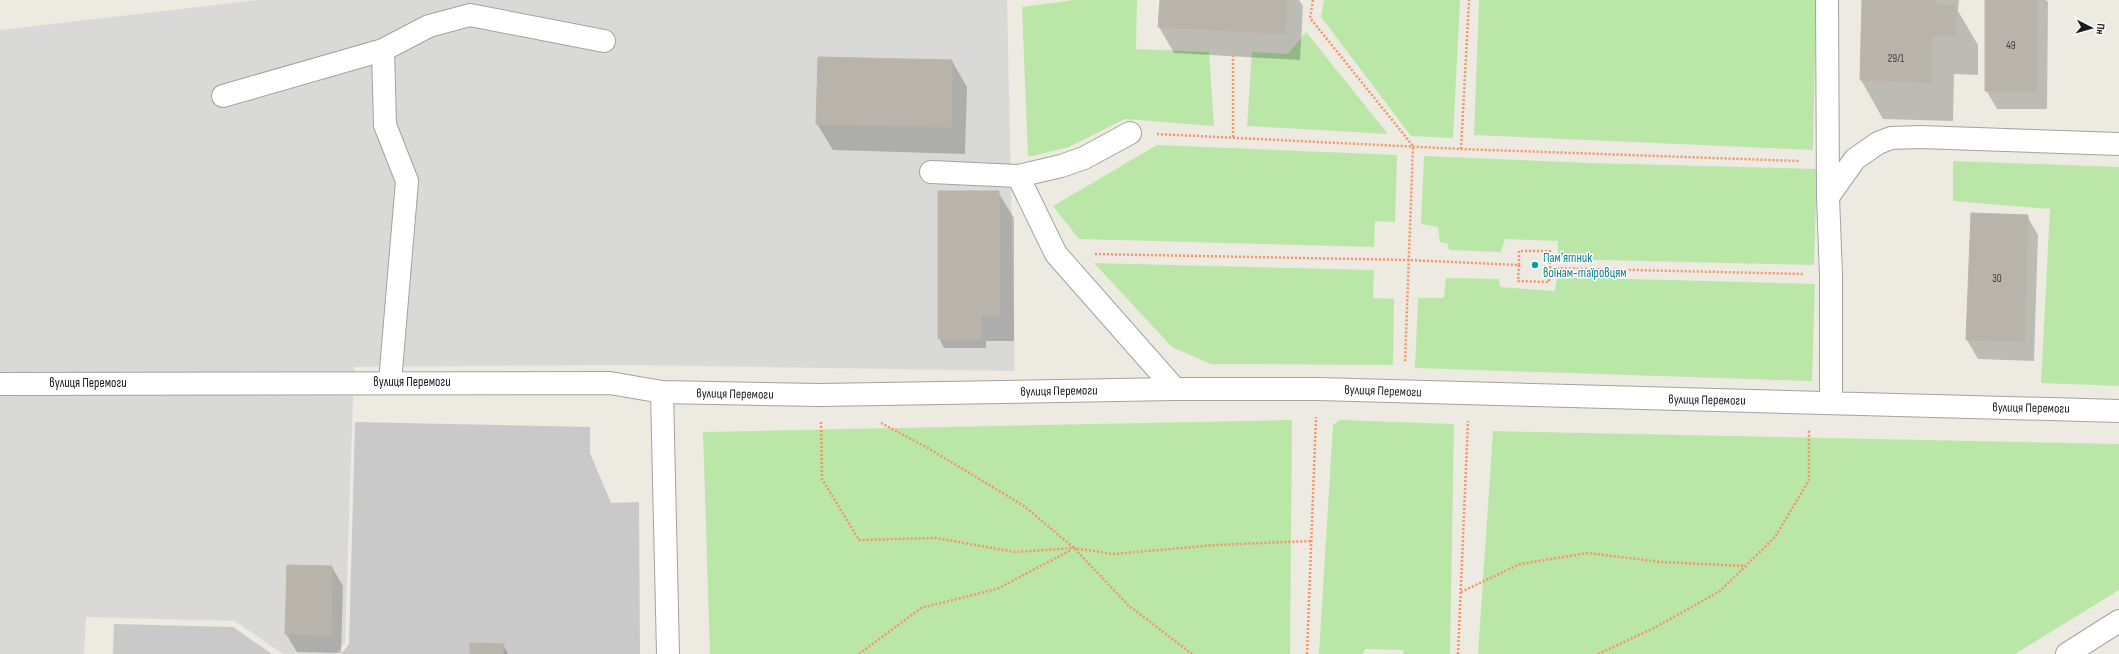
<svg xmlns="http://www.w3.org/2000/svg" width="2119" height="654" viewBox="0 0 2119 654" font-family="'Sofia Sans Condensed',sans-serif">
  <rect width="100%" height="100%" fill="#edebe1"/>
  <!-- residential -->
  <path fill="#d9d9d8" d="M259,0H1007L1015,371L627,365L354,367L345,643L335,654H283L235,621L86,617L84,654H0V30Z"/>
  <!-- religious -->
  <path fill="#c9c9c9" d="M355,422L590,427V453L611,503L639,502L640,654H341L349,644Z
    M114,624L233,627L272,654H113Z"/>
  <!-- grass -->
  <path fill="#bae7a7" d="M1074,0H1137L1136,49L1209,52L1214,126L1125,119L1069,147L1028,157L1022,7Z
    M1324,0H1460L1453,138L1411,136L1321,17Z
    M1479,0H1816L1813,150L1474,135Z
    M1306,32L1388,134L1247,126L1252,52L1288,54Z
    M1157,145L1397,155L1395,222L1375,221L1374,247L1079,239L1053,206Z
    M1424,156L1590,163L1817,169L1814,265L1558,259V241L1505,239L1501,252L1449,250L1448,244L1440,242L1438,227L1421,224Z
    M1953,161L2119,167V386L2041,383L2050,209L1953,201Z
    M1094,263L1374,270L1373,298L1394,299L1393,365L1211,364L1172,347Z
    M1557,277L1815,284L1812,381L1415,368L1418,298H1444L1446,278L1499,279L1500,287L1555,291Z
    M1292,420L1290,654H710L703,432Z
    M1340,420L1454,424L1450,654H1404L1403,650L1365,649L1363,654H1319L1333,425Z
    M1493,431L2119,444V590L2015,654H1478Z"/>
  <!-- shadow -->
  <path fill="#0003" d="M1161,0H1299L1303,6L1300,60L1174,53L1159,27Z
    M1863,0H1959L1958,11L1978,45V75L1954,74L1953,121L1883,119L1861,80Z
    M1986,0H2046L2048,2L2047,109H1997L1986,90Z
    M952,61L967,87L965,154L833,150L817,124Z
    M998,192L1014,218V341H986V348H944L939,338Z
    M1972,214L2027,216L2038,235L2034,361L1978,359L1967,340Z
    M332,567L343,586L341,653L297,652L286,634Z
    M503,645L508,654H471Z"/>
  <!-- building -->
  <path fill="#b9b4ab" stroke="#beb4a4" d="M1160,0H1287L1285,34L1158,27Z
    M1862,0H1936V5L1956,6V36H1932L1931,82L1860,80Z
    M1985,0H2037V91H1985Z
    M818,57L952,60L951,127L816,124Z
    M938,191H999V315H938Z
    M1971,213L2028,215L2024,342L1966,340Z
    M938,315H981V339H938Z
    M287,565L332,566L331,635L285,634Z
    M470,643L504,644L503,654H470Z"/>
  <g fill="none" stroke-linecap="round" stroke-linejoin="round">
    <defs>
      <path id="minor" d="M1827,0L1828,197
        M383,50L385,125L407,181L390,382
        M223,96L383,50L429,26L470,15L604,41
        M931,172L1018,176L1061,166L1084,158L1130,133
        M1018,176L1056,254L1175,389
        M0,384L610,383L662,392L820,395L1175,389H1318L2119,411
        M662,392L668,654
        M1831,403V275L1828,197L1855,159L1878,143L1891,138L1920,137L2119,144
        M2067,654L2119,621"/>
    </defs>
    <!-- minor casing -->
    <use href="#minor" stroke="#a2a2a2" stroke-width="24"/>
    <!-- path -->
    <path stroke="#f69369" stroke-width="2.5" stroke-dasharray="2 2" stroke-linecap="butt" d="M1313,0L1310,18L1413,146L1405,363
      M1157,134L1461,149L1799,161
      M1233,137V53
      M1461,149L1469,0
      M1095,254L1409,260L1519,265L1518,281L1549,282L1550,268L1803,274
      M1519,265V251H1550V268
      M821,422L822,479L859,540L936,538L1015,552L1074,548L1113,554L1216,545L1310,541
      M881,423L928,448L1024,506L1074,548L1128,605L1192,654
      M1461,592L1520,564L1588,553L1661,562L1746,566
      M859,654L921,608L997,589L1071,550
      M1307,654L1316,417
      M1458,654L1468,421
      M1598,654L1654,628L1720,591L1775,537L1809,480V430"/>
    <!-- minor -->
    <use href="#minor" stroke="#fff" stroke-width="22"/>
  </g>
  <!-- markers -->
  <circle fill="#0f9aa8" stroke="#fff" stroke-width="1.5" cx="1535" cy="265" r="4"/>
  <g text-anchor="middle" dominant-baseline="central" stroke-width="3" stroke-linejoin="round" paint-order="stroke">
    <!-- number labels -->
    <g font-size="11" fill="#42413f">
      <text x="2011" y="45">49</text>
      <text x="1896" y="58">29/1</text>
      <text x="1997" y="278">30</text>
    </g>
    <!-- culture labels -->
    <g font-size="13" fill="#0d838f" stroke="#fff" text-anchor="start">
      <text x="1543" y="258">Пам'ятник<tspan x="1543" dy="15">воїнам-таїровцям</tspan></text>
    </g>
    <!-- street labels -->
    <g font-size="13" fill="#1b1b1b" stroke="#fff">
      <text x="412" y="382">вулиця Перемоги</text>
      <text x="88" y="383">вулиця Перемоги</text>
      <text transform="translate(1059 391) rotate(-1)">вулиця Перемоги</text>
      <text transform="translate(1383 391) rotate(2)">вулиця Перемоги</text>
      <text transform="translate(735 394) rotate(1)">вулиця Перемоги</text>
      <text transform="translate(1707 400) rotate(1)">вулиця Перемоги</text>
      <text transform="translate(2031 408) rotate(1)">вулиця Перемоги</text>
    </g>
  </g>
  <!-- north arrow -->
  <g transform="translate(2091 28) rotate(96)" stroke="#ffffff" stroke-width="3" paint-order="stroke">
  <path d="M0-3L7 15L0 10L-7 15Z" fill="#1b1b1b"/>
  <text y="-6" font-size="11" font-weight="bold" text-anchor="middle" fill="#1b1b1b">Пн</text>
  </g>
</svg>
